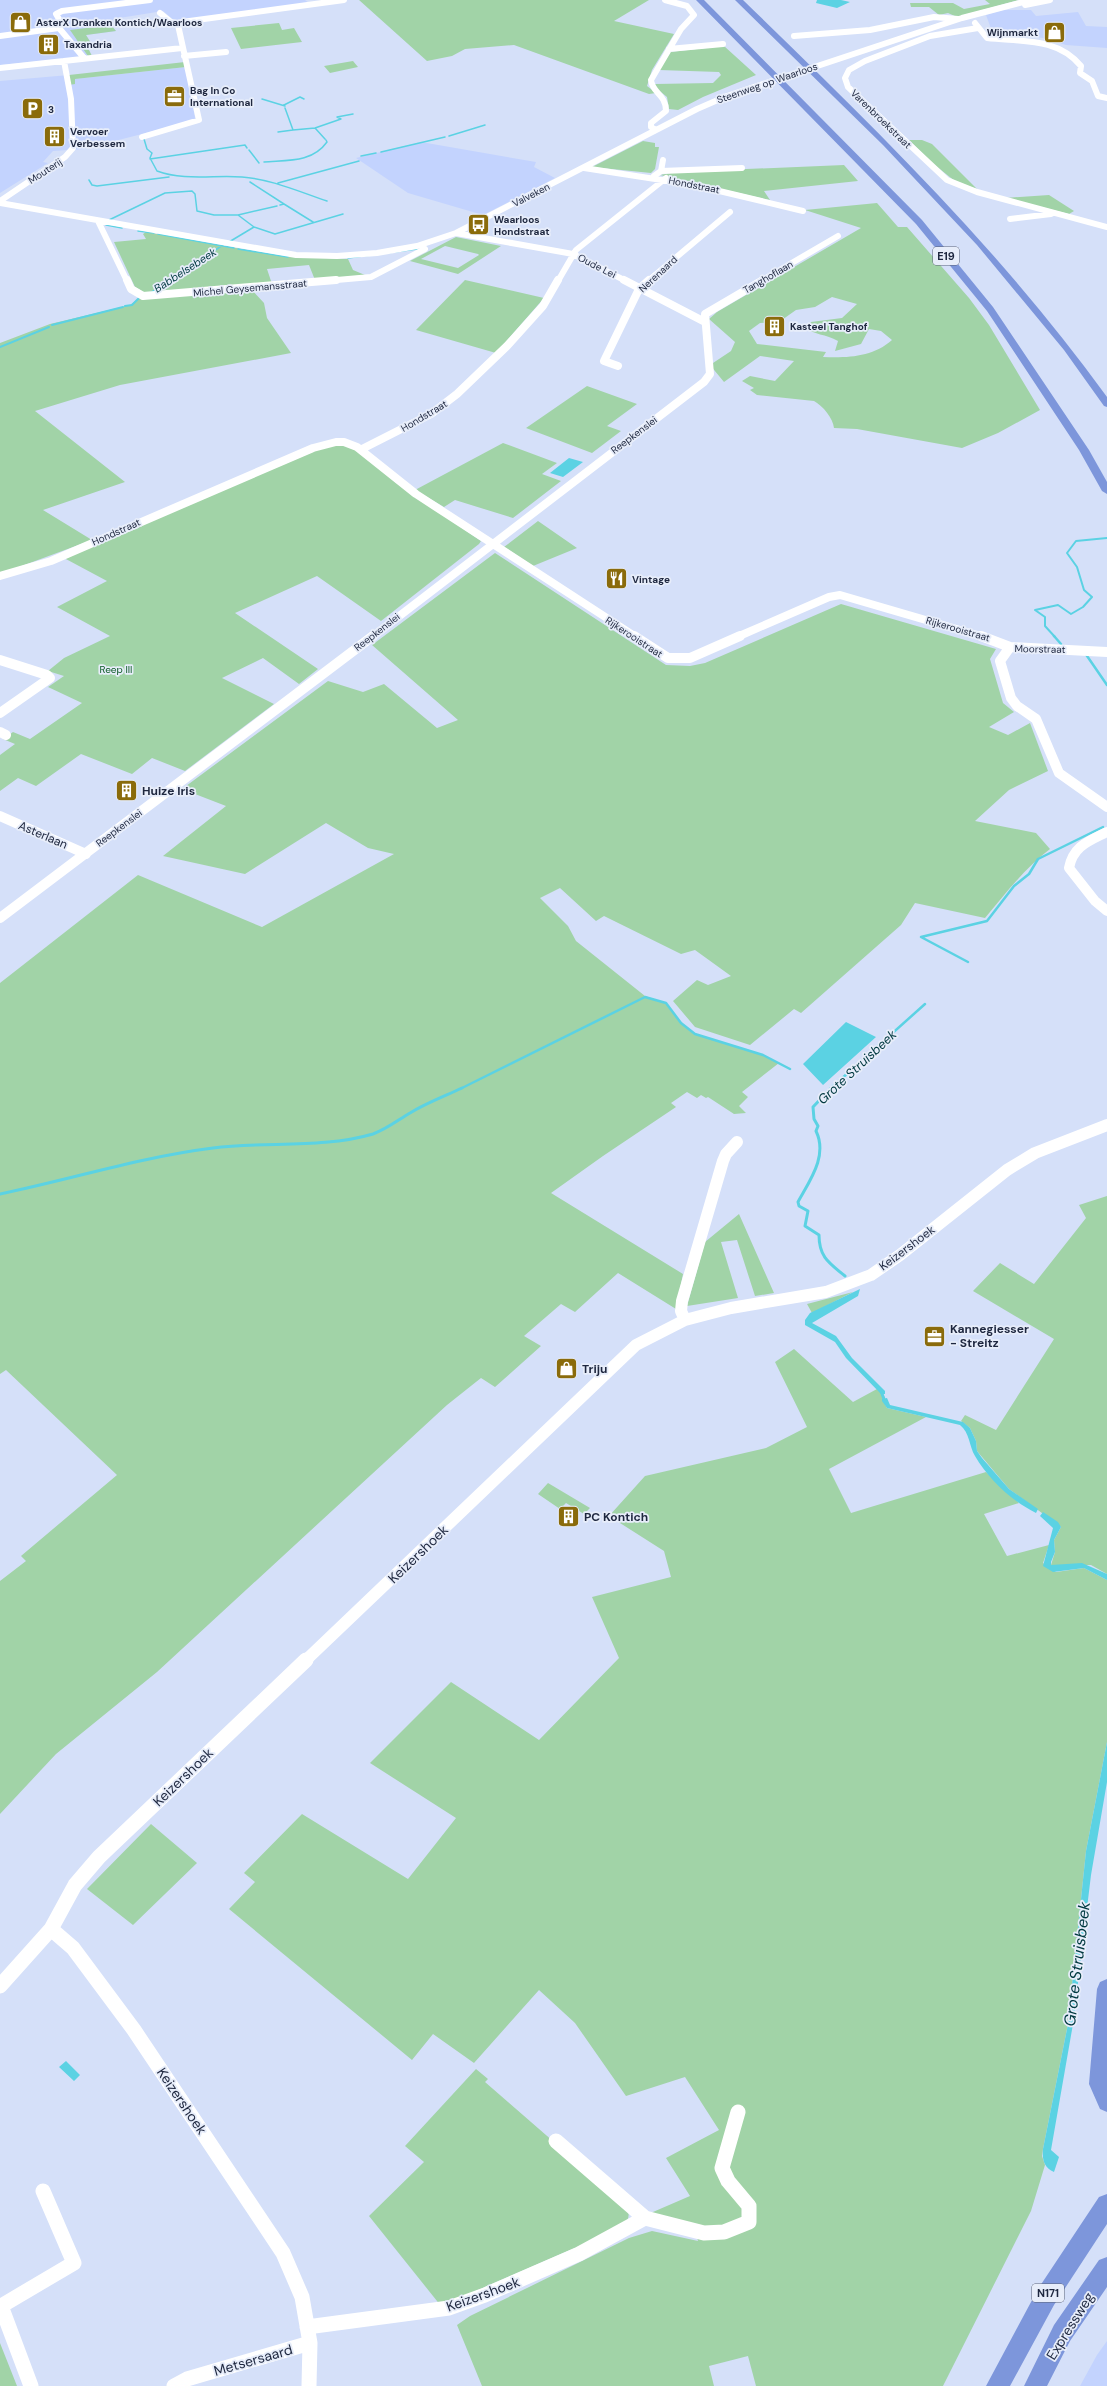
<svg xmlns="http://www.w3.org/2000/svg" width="1107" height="2386" viewBox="0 0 1107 2386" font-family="'DM Sans',sans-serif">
  <rect width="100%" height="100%" fill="#d5e0f9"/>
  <!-- built -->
  <path fill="#c3d3fe" d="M0,0H305L310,4L176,22L163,11L113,19L111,25L116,31L86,35L91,43L86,44L92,56L0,65Z
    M1003,10H1031L1036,16L1078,12L1086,26L1107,27V48L1066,45L1043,38L1021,35L993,34L986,15Z
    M186,67L195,118L192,121L84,149L53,151L43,162L48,163L0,193V81L69,75L75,84L74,79Z
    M421,142L536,162L534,167L555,178L483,215L408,193L356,158Z
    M1107,2341V2386H1080L1097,2355Z"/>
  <!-- green -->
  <path fill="#a1d3a7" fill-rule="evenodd" d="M359,0H649L614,21L674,34L652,70L647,86L656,93L649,94L514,45L465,49L452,56L427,61Z
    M985,0H1019L957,17L948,13L939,15L929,7H911L910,3H953L964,9L990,4Z
    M279,23L282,30L294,28L302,42L241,49L231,28Z
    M111,25L116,31L86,35L91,43L86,44L92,56H88L70,30Z
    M724,46L756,75L703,97L678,110L669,109L667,97L656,88L655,84L713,83L721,75L719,72L659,70L670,52Z
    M353,61L358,67L330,73L324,66Z
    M185,62L186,67L75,79V84L69,85V75Z
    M909,140H922L932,144L977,189L956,182L931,162Z
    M643,141L655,143V147H659L655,169L651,173L592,167Z
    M844,165L858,181L764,191L770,200L660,175L676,172Z
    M1049,195L1074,211L1069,214L1005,198Z
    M877,203L898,227H907L969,298L989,325L1040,410L998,433L962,448L857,429L834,428C833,418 823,406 814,401L757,395L750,390L754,388L742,381L750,376L775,381L794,361L760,356L724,382L710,365L731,351L735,342L709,319L717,312L861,228L805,210ZM832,297L857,304L842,318L811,322L803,327C814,335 826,334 838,341L835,351L861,344L869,329L881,331L892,340C873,357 848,358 823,357L826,352L757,344L749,331L760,323L779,322L796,310L815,307Z
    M146,232L282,256L348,259L353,270L365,275L315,280L309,265L267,269L272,284L147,294L135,287L114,242L146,239L143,234Z
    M456,237L501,246L458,274L410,261ZM445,246L478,254L479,255L458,268L421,259Z
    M465,280L544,298L496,353L416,330Z
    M252,290L264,303L267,318L291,353L120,385L35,411L125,482L43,510L92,540L0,574V343L50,324L130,305L139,298Z
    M587,386L637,404L607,426L621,431L592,453L526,428Z
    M503,443L557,463L542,474L561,481L513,518L455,500L444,507L415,490Z
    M340,444L353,447L395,482L481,541L479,544L381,621L317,576L235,613L318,669L299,684L263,658L222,678L274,704L185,771L152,758L132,774L81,754L36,786L18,778L0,791V755L15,744L3,739L13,732L30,739L82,703L48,687L64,676L48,671L64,658L110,636L57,607L107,581L64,558L329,445Z
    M538,521L577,548L533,566L504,547Z
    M495,553L666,665L690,666L705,663L841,604L996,649L990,659L1003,703L1014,712L989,727L1008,735L1030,723L1048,771L1009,790L975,821L1036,833L1050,849C1025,868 1005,894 985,918L915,903L901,925L801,1013L794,1009L750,1045L695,1027L673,1001L697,980L708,985L731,976L695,950L681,954L604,916L596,921L560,888L540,898L568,926L576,941L645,996L666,1003L681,1023L695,1034L763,1055L779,1063L742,1092L748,1097L739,1106L746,1113L734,1114L708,1097L706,1098L701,1095L697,1098L687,1092L671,1103L676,1107L603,1156L551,1193L683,1274L676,1309L618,1273L575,1312L561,1304L524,1336L541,1346L495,1387L481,1378L447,1405L157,1672L56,1754L0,1814V1581L26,1561L21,1556L117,1475L6,1370L0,1374V983L138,875L262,927L394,854L368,848L326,823L245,874L163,856L226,806L182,789L328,681L363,692L384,684L437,728L458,720L372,645Z
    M1107,1196V1574L1091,1565H1051L1055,1552L1054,1540L1061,1527L1009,1489L977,1451L976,1441L970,1428L961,1421L965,1415L996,1430L1054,1339L973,1291L1000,1263L1034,1284L1086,1218L1079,1205Z
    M739,1214L774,1293L755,1296L737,1240L721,1242L738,1298L687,1306L705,1242Z
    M853,1292L812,1313L807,1304Z
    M794,1349L853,1402L877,1389L883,1394L885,1398L882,1399L887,1408L926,1417L829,1469L851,1513L986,1472L1019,1503L984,1514L1007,1556L1049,1545L1043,1563L1056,1572L1084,1568L1107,1580V1742L1086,1851L1068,2024L1043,2149L1042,2156L1045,2165L1031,2211L943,2386H756L748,2356L709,2366L714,2386H482L457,2325L470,2316L629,2238L652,2231L698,2241L693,2224L646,2215L690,2196L666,2158L719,2130L685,2077L626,2096L575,2023L539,1990L474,2063L433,2034L412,2060L229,1909L255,1882L244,1873L302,1814L408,1879L456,1818L370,1763L451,1682L539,1740L619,1658L592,1597L671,1577L664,1551L609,1516L645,1476L766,1448L807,1427L775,1362Z
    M548,1483L590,1508L584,1514L566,1503L560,1509L538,1494Z
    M151,1824L197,1863L133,1925L87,1889Z
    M476,2069L488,2079L485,2082L623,2202C630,2212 631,2217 623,2227L441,2306L369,2216L424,2162L405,2146Z
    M0,2343L17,2386H0Z"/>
  <!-- water -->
  <path fill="#5bd2e3" d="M817,0H841L850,2L837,8L816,3Z
    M569,458L583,462L563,477L550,473Z
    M846,1022L876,1037L823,1085L803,1064Z
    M860,1289L858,1296L812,1323L836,1336L852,1358L885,1391V1394H881L846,1358L835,1342L805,1325V1320L810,1313Z
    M887,1398L890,1405L963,1422L970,1428L976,1441L977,1451L982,1458L1009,1489L1038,1509L1036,1513C1012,1501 989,1480 975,1456C969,1446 970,1433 960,1425L887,1408L882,1401V1399Z
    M1043,1512L1058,1522L1061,1527L1054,1540L1055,1552L1051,1562V1565L1082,1563L1107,1574V1580L1084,1568L1053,1572L1043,1566L1053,1528L1040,1516Z
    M1107,1742V1782L1091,1875L1073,2024L1051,2150L1059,2157L1054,2172C1044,2167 1042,2160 1043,2149L1068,2024L1086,1851Z
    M66,2061L80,2075L74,2081L59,2067Z"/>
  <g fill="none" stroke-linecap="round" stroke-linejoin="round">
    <!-- stream-far3 -->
    <path stroke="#5bd2e3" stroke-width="1.5" d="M262,99L285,106
      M284,105L300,97L304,99
      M315,128L325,139
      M293,130L315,128L341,119L337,117L353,114
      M278,132L293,130L285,108
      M449,136L485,125
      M144,139L147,149L152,153L150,158L157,171C184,181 213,175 242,177C271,179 300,192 327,201
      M249,150L259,163
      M381,152L445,137
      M361,156L376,153
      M150,159L245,145L247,148
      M264,162C287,160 312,163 327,142L326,140
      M89,180L92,185L97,186L169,177
      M250,182L284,204
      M278,183L359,161
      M280,205L284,204L313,222
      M109,220L165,193L192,191L195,194L197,211L214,215H238
      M106,225L122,228
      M254,227L238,215L277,206
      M138,231L154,233
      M158,234L234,248
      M229,242L254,227L275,234L343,214
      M238,249L288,257
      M348,258L417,249
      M168,281L223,245"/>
    <!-- stream-far2 -->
    <path stroke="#5bd2e3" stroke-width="2" d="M149,294L170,280
      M125,306L132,305L139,298
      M52,325L123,307
      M0,347L49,327
      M1055,637L1045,626V617L1035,610L1058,605L1071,614L1083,607L1092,597L1084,590L1077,567L1067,553L1076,541L1107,538"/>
    <!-- stream-far1 -->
    <path stroke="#5bd2e3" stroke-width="2.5" d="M1054,636L1061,644
      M1085,653L1107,685
      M968,962L921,937L987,921L1014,886L1029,874L1038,859L1103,827
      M460,1089L645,997L666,1003L681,1023L695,1034L763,1055L790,1069
      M830,1089L925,1004"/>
    <!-- stream -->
    <path stroke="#5bd2e3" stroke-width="3" d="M831,1088L813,1107L814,1119L818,1126L816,1131C828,1156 810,1180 798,1202L799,1206L808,1211L805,1226L819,1235C819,1257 829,1263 845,1276
      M0,1194C72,1179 141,1157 213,1148C266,1141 322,1149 373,1134C387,1129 398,1120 410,1113C426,1103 445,1096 462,1088
      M881,1391L885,1402"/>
    <!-- minor-far4 -->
    <path stroke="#fff" stroke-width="6" d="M1025,5L1050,0
      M160,13L171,22L179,24
      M975,23L987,38C1022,42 1057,37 1081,66L1080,73L1092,81L1098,96L1107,98
      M59,28L84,58
      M978,28L930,36L865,61L849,70L845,78L848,87L947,180L977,192L1107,227
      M0,36L59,28L62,24L56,14L62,11L150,0
      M794,36L870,30L934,17L958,19
      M669,49L723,44
      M184,56L226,52
      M0,68L182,48
      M656,130L651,127V123L666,111C666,94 652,93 651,80L681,29L694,15L687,6L665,0
      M142,137L199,120L178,25L182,22L344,0
      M584,168L694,185L803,211
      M661,171L663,160
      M654,176L661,171L742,168
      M0,201L65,157L73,148L71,99L64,61
      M0,203L296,255L337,256L377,253L417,246L456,233L697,109L727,96L962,18L1031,0
      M1010,219L1051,214
      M98,221L127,281
      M456,233L573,254L626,281
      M325,281L371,277L425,249
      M558,281L576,250L666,178
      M648,281L730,212
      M761,281L838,236"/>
    <!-- minor-far3 -->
    <path stroke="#fff" stroke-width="8" d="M127,280L131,289L143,296L336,280
      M624,280L705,322
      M618,366L604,361L639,289L649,280
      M362,449L431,414L457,394L507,346L543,306L558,280
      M0,576L51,561L313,448L336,442H344L357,447L416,494L636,637
      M372,637L704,382L710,374L705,314L763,280
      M737,637L829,597L840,595L984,637"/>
    <!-- minor-far2 -->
    <path stroke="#fff" stroke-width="10" d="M634,636L668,658H690L740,636
      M981,636L1010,647L1107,652
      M1010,647L1000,661L1011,698L1017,706L1036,719L1059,773L1107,807
      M0,660L47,675L50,678L0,713
      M0,732L6,735
      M0,816L86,854
      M1107,832C1089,841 1073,846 1069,868L1095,901L1107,911
      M0,918L373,636"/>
    <!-- minor-far1 -->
    <path stroke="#fff" stroke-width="12" d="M685,1320L681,1311L682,1301L723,1161L726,1154L737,1142
      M305,1661L636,1345L685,1320L731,1308L826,1292L871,1275L900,1255L1007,1170L1035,1153L1107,1125"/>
    <!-- minor -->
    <path stroke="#fff" stroke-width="15" d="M51,1929L73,1948L134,2030L283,2253L302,2297L310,2343L309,2386
      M0,1986L51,1929L75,1885L99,1857L306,1660
      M645,2218L704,2233L724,2232L749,2222V2206L728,2181L722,2168L738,2112
      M307,2327L449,2308L485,2295L579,2254L645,2218L556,2141
      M31,2386L1,2306L74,2263L43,2191
      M174,2386L187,2379L310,2343"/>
    <!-- highway -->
    <path fill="#7d96db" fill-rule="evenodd" d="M696,0H704L922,220L993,307L1089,450L1107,482V494L1102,491L1079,450L987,311L916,224Z
      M735,0H743C874,127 1000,249 1107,397V407L1104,406L1064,350L977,245L883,145Z
      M1107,1979V2112L1100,2109L1089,2084L1097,1989L1100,1982Z
      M1107,2194V2224L1054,2305L1010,2386H986L1038,2289L1099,2197Z
      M1107,2257V2287L1070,2341L1047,2386H1024L1054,2325L1099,2260Z"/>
  </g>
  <!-- icons -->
  <defs>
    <symbol id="shop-square" viewBox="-11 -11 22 22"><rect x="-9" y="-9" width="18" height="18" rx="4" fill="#8a6b0b" stroke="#e7edfa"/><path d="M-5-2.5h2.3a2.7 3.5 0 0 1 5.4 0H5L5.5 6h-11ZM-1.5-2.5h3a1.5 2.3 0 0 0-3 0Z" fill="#fff"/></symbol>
    <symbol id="building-square" viewBox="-11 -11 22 22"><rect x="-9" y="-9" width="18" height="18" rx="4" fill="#8a6b0b" stroke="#e7edfa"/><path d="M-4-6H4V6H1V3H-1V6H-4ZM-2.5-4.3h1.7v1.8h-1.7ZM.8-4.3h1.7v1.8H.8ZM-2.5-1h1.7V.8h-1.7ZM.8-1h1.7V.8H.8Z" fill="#fff"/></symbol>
    <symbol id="office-square" viewBox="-11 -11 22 22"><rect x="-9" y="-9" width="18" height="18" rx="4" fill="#8a6b0b" stroke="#e7edfa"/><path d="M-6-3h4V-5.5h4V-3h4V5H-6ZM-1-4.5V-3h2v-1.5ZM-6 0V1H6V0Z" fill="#fff"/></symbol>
    <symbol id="parking-square" viewBox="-11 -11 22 22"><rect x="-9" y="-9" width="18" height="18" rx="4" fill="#8a6b0b" stroke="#e7edfa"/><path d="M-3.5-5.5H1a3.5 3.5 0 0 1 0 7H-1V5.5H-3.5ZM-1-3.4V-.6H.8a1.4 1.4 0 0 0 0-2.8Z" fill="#fff"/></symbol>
    <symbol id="bus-square" viewBox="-11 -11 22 22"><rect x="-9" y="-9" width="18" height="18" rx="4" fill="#8a6b0b" stroke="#e7edfa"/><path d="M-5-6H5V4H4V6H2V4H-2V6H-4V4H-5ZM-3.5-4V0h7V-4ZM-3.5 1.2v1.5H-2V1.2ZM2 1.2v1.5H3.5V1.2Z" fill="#fff"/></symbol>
    <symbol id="restaurant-square" viewBox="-11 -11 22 22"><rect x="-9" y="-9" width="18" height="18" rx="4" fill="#8a6b0b" stroke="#e7edfa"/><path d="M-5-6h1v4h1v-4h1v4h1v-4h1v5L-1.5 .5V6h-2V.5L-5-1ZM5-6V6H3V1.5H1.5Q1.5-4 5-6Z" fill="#fff"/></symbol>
  </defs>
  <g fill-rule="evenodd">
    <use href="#shop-square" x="8" y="10" width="25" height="25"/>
    <use href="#shop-square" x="1042" y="20" width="25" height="25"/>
    <use href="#building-square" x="36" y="32" width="25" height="25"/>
    <use href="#office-square" x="162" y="84" width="25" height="25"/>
    <use href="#parking-square" x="20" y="96" width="25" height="25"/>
    <use href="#building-square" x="42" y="124" width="25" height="25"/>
    <use href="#bus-square" x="466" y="212" width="25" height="25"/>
    <use href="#building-square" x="762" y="314" width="25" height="25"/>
    <use href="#restaurant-square" x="604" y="566" width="25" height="25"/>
    <use href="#building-square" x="114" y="778" width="25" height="25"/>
    <use href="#office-square" x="922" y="1324" width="25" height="25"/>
    <use href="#shop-square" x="554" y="1356" width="25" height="25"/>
    <use href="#building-square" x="556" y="1504" width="25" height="25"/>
  </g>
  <g text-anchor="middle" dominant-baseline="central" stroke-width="3.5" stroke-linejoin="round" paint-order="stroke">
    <!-- far-poi labels -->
    <g font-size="10" font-weight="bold" fill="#1e273f" stroke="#e7edfa" text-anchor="start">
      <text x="36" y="22">AsterX Dranken Kontich/Waarloos</text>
      <text x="1038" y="32" text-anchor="end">Wijnmarkt</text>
      <text x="64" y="44">Taxandria</text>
      <text x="190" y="90">Bag In Co<tspan x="190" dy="12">International</tspan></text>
      <text x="48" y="109">3</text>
      <text x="70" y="131">Vervoer<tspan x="70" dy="12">Verbessem</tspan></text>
      <text x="494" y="219">Waarloos<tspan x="494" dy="12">Hondstraat</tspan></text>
      <text x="790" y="326">Kasteel Tanghof</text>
      <text x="632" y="579">Vintage</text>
    </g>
    <!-- far-street labels -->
    <g font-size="10" fill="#1e273f" stroke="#e7edfa">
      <text transform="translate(767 83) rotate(-19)">Steenweg op Waarloos</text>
      <text transform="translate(881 119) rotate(44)">Varenbroekstraat</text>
      <text transform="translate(45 171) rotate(-33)">Mouterij</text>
      <text transform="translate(694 185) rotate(11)">Hondstraat</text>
      <text transform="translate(531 195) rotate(-27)">Valveken</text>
      <text transform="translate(597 266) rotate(27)">Oude Lei</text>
      <text transform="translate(658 274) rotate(-43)">Nerenaard</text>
      <text transform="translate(768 277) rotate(-30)">Tanghoflaan</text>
      <text transform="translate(250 288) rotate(-5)">Michel Geysemansstraat</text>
      <text transform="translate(424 416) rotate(-31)">Hondstraat</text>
      <text transform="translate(634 435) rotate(-37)">Reepkenslei</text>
      <text transform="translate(116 532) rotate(-24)">Hondstraat</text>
      <text transform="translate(958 629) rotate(16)">Rijkerooistraat</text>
      <text transform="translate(377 632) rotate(-38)">Reepkenslei</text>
      <text transform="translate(634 637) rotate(33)">Rijkerooistraat</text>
      <text transform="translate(1040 649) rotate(1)">Moorstraat</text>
      <text transform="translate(119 828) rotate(-37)">Reepkenslei</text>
    </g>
    <!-- far-park labels -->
    <g font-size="10" fill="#095822" stroke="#e7edfa">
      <text x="116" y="669">Reep III</text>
    </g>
    <!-- shield labels -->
    <g fill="#e7edfa" stroke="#5a6277" stroke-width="1">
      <rect x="933" y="247" width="26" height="18" rx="3"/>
      <rect x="1032" y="2284" width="32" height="18" rx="3"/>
    </g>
    <g font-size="11" font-weight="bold" fill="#1e273f">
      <text x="946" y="256">E19</text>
      <text x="1048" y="2293">N171</text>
    </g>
    <!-- far-water labels -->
    <g font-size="11" font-style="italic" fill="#003940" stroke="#e7edfa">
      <text transform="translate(185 270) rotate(-33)">Babbelsebeek</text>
    </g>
    <!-- poi labels -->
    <g font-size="12" font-weight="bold" fill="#1e273f" stroke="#e7edfa" text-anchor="start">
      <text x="142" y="791">Huize Iris</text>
      <text x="950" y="1329">Kannegiesser<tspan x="950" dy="14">- Streitz</tspan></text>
      <text x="582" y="1369">Triju</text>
      <text x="584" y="1517">PC Kontich</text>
    </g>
    <!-- street labels -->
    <g font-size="12" fill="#1e273f" stroke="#e7edfa">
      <text transform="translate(43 835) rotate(23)">Asterlaan</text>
      <text transform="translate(907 1248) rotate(-37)">Keizershoek</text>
    </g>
    <!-- water labels -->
    <g font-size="13" font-style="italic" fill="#003940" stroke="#e7edfa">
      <text transform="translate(857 1067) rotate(-43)">Grote Struisbeek</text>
    </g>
    <!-- near-street labels -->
    <g font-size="14" fill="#1e273f" stroke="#e7edfa">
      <text transform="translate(418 1554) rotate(-44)">Keizershoek</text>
      <text transform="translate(183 1777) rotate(-44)">Keizershoek</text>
      <text transform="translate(182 2101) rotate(56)">Keizershoek</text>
      <text transform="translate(483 2294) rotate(-20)">Keizershoek</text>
      <text transform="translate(1070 2326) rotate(-58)">Expressweg</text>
      <text transform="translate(253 2360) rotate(-16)">Metsersaard</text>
    </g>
    <!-- near-water labels -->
    <g font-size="16" font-style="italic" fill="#003940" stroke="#e7edfa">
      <text transform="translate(1077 1964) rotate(-83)">Grote Struisbeek</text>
    </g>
  </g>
</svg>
